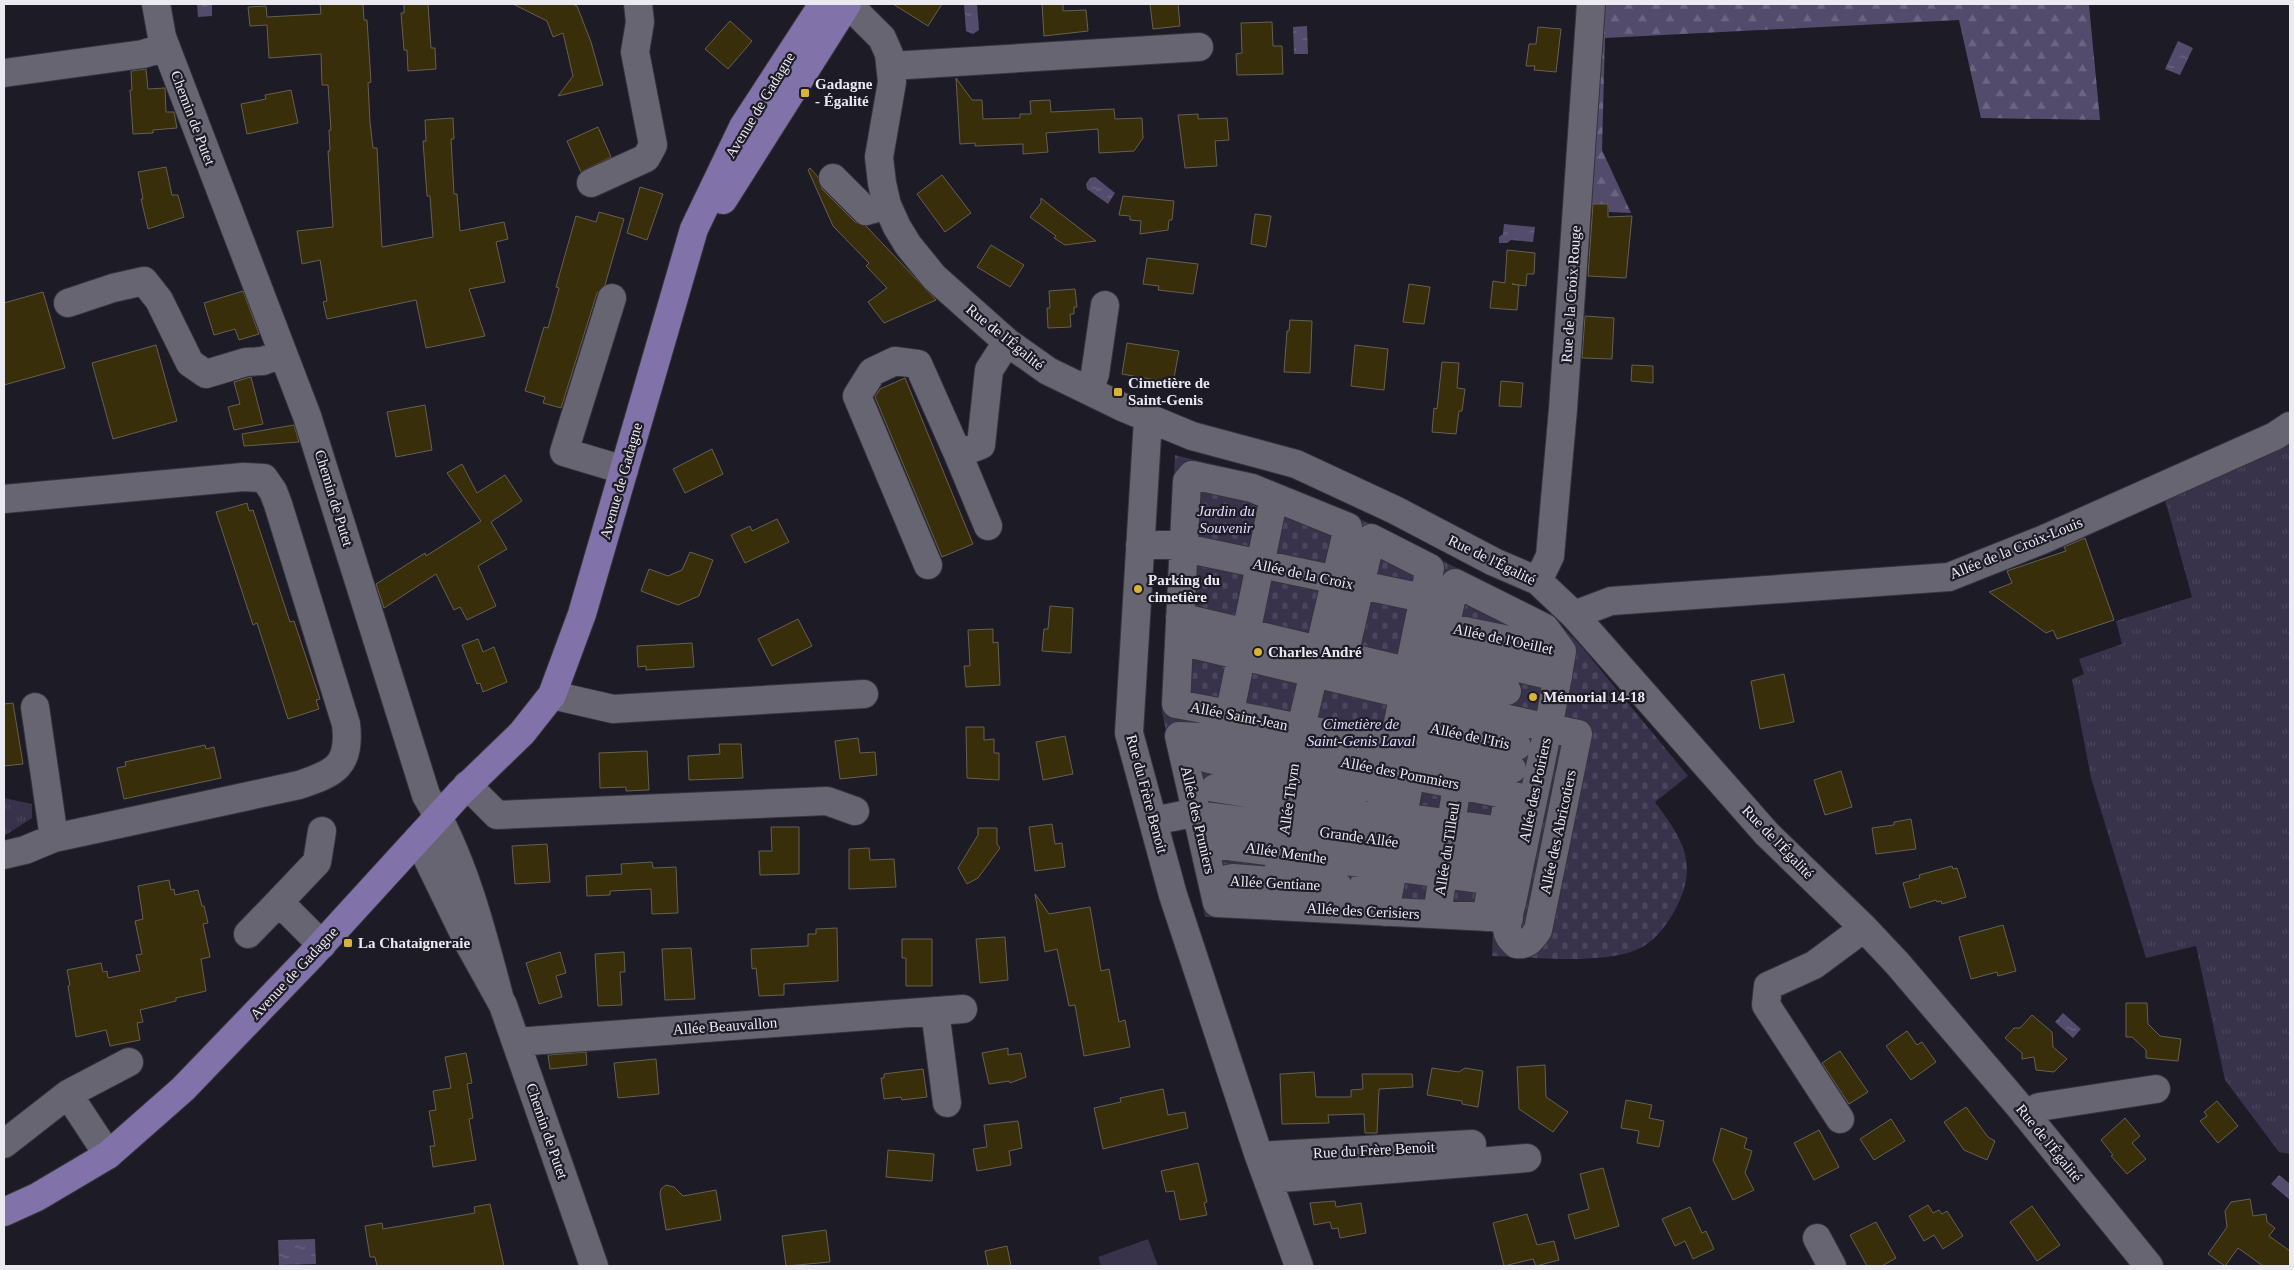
<svg xmlns="http://www.w3.org/2000/svg" width="2294" height="1270" viewBox="0 0 2294 1270" font-family="'Times New Roman',serif">
  <defs>
    <pattern id="grass-tufts" width="24" height="20" patternUnits="userSpaceOnUse" patternTransform="scale(1.25)"><rect width="24" height="20" fill="#38324b"/><path d="M3 7l-1-3M5 7V3M7 7l1-3M15 17l-1-3M17 17v-4M19 17l1-3" fill="none" stroke="#4b465d"/></pattern>
    <pattern id="forest-firs" width="22" height="20" patternUnits="userSpaceOnUse" patternTransform="scale(1.25)"><rect width="22" height="20" fill="#534b6b"/><path d="M5 1l3.5 6h-7zM16 11l3.5 6h-7z" fill="#6c6581"/></pattern>
    <pattern id="cemetery-stones" width="16" height="16" patternUnits="userSpaceOnUse" patternTransform="scale(1.25)"><rect width="16" height="16" fill="#38324b"/><path d="M2 7V4a2 2 0 0 1 4 0v3zM10 15v-3a2 2 0 0 1 4 0v3z" fill="#4b465d"/></pattern>
    <pattern id="water-ripples" width="26" height="14" patternUnits="userSpaceOnUse" patternTransform="scale(1.25)"><rect width="26" height="14" fill="#544c6c"/><path d="M2 4q2-2 4 0t4 0M15 11q2-2 4 0t4 0" fill="none" stroke="#6d6681"/></pattern>
  </defs>
  <rect width="100%" height="100%" fill="#1d1b26"/>
  <!-- grass -->
  <path fill="url(#grass-tufts)" d="M2290,440V1154L2279,1152L2225,1080L2196,946L2146,958L2091,778L2072,679L2084,674L2079,659L2122,644L2116,621L2192,597L2164,496Z
    M4,798L32,804V818L4,836Z"/>
  <!-- forest -->
  <path fill="url(#forest-firs)" d="M1597,4L2089,5L2100,120L1981,118L1959,20L1605,38L1602,150L1631,213L1609,212L1608,204L1589,205Z"/>
  <!-- cemetery -->
  <path fill="url(#cemetery-stones)" d="M1175,455L1258,476L1369,523L1554,618L1581,646L1688,776L1655,802C1680,836 1698,860 1679,902C1670,921 1656,942 1636,950C1598,965 1534,957 1492,956L1493,929L1205,917L1162,712Z"/>
  <!-- pitch -->
  <path fill="#38324b" d="M1148,1239L1158,1266H1101L1098,1257Z"/>
  <!-- water -->
  <path fill="url(#water-ripples)" d="M197,4H212V16L198,17Z
    M964,4H977L979,30L973,34L966,31Z
    M1307,26L1308,54H1294L1293,27Z
    M2178,41L2193,48L2180,75L2165,69Z
    M1095,177L1115,193L1108,204L1087,189L1086,184L1090,178Z
    M1504,224L1535,227L1533,242L1511,240L1507,243H1499V237L1503,234Z
    M2063,1013L2081,1029L2073,1038L2055,1022Z
    M2279,1175L2290,1184V1200L2271,1184Z
    M315,1239L316,1264L279,1265L278,1240Z"/>
  <!-- building -->
  <path fill="#382e09" stroke="#646053" d="M320,4H363L364,20H367L371,82L368,83L370,122L373,148H377L382,247L433,237L430,196H427L423,141H426L425,120L453,118L454,139H451L454,194H457L460,231L504,222L508,239L496,242L505,282L469,289L485,336L426,348L416,300L327,319L323,302L327,301L320,260L302,264L297,231L333,227L328,151H330L329,130H331L328,85H322L321,54L269,58L267,25L250,26L248,7L266,6L267,17L321,14Z
    M404,4H428L431,48H435L436,69L408,71L407,50H404L401,13H404Z
    M513,4H572L577,6L591,42L603,85L558,96L573,76L563,33L553,37L547,21Z
    M893,4H942L928,26Z
    M1042,4H1063V11L1086,10L1088,31L1044,36Z
    M1150,4H1178L1180,26L1153,29Z
    M730,21L752,41L728,69L705,49Z
    M1272,22L1273,46H1282L1283,74L1237,75L1236,54L1242,53L1241,23Z
    M1538,27L1561,29L1556,72L1534,70L1535,66H1526L1529,44H1536Z
    M146,69L148,89L165,88L166,112H174L177,128L153,130V133L133,134L130,90H132L131,71Z
    M956,78L972,100H982L983,119L1020,118V114H1031L1030,101L1050,100L1051,112L1114,109L1115,119L1142,118L1143,138L1134,151L1099,153L1098,129L1046,133L1048,152L1023,154V144L975,146V143L960,144Z
    M291,90L298,123L247,134L241,104L266,99L265,95Z
    M1198,114V119L1227,118L1229,140L1215,141L1217,166L1185,168L1178,115Z
    M598,127L611,157L581,172L567,141Z
    M166,167L172,195H178L184,217L148,229L141,199H143L138,172Z
    M810,168L818,177L822,189L855,222L866,226L936,300L884,323L868,302L887,288L866,266L869,263L833,226L808,170Z
    M942,175L971,213L945,232L917,194Z
    M640,187L663,194L647,240L627,233Z
    M1123,196L1174,201L1172,220H1169L1168,230L1140,234L1141,221L1130,220V216L1119,215Z
    M1041,198L1057,211L1096,241L1065,245L1054,238L1056,236L1030,217L1041,203Z
    M1593,204H1608V217L1632,216L1626,278L1588,276Z
    M599,212L624,219L605,285L597,293L561,408L543,403L545,397L525,391L544,327L548,328L559,288L556,287L576,216L596,222Z
    M1255,214L1271,216L1266,247L1251,244Z
    M991,245L1024,265L1010,287L977,267Z
    M1507,250L1535,253L1534,274H1527L1526,286L1512,284L1519,285L1517,310L1490,308L1493,281L1505,283Z
    M1147,258L1198,264L1193,294L1158,290L1159,286L1143,284Z
    M1409,284L1430,287L1424,324L1403,322Z
    M1075,289L1077,307H1074V314H1070L1071,327L1048,328L1047,308H1050L1049,291Z
    M243,291L259,334L239,340L235,329L214,335L204,303Z
    M43,292L65,368L4,385V303Z
    M1585,316L1614,318L1612,359L1582,358Z
    M1290,320L1312,321L1310,373L1284,372L1287,331H1289Z
    M1127,343L1179,351L1173,383L1122,374Z
    M156,345L177,421L113,439L92,363Z
    M1355,345L1388,349L1384,390L1351,386Z
    M1442,362L1459,363L1457,388L1465,389L1462,411H1459L1456,434L1432,432L1434,408L1437,409Z
    M1632,365L1653,366V383L1631,381Z
    M251,377L263,424L234,430L228,407L240,404L234,382Z
    M905,378L973,544L942,557L875,397L880,389Z
    M1501,381L1523,383L1521,407L1499,406Z
    M425,405L432,450L396,457L387,412Z
    M294,425L299,442L244,446L242,434Z
    M712,449L723,474L685,493L673,469Z
    M462,464L477,493L505,475L522,501L491,522L507,549L478,566L496,606L467,620L460,607L454,610L436,574L384,608L376,584L425,553L426,556L481,521L447,473Z
    M247,503L249,511L253,510L290,622L294,621L320,699L316,700L319,709L288,719L257,623L253,625L216,512Z
    M777,519L789,542L745,563L731,535L750,526L752,531Z
    M2085,538L2114,620L2057,639L2053,630L2046,633L1989,592L2012,583L2007,571L2066,551L2064,547Z
    M690,552L713,560L699,596L678,605L641,591L649,569L668,576L682,570Z
    M1050,606L1073,608L1071,653L1042,651L1044,629H1048Z
    M798,619L812,646L772,666L758,639Z
    M993,629V643L998,642L1000,685L966,687L964,666H970L968,630Z
    M478,639L483,652L494,647L507,682L483,692L480,683L477,684L462,645Z
    M692,643L694,667L646,670V666L638,667L637,646Z
    M1784,674L1794,722L1760,729L1751,681Z
    M13,703L23,764L4,766V704Z
    M966,727H984V740L994,739V753H999V780L967,778Z
    M1065,736L1073,774L1043,780L1036,742Z
    M858,738L860,753L875,752L877,775L840,779L835,741Z
    M719,744H741L743,778L689,780L688,756L720,754Z
    M205,745L206,749L214,747L221,778L124,799L117,768L126,766L125,762Z
    M647,751L649,790L626,791V787L600,788L599,753Z
    M1841,771L1852,807L1825,815L1814,780Z
    M1911,819L1916,849L1876,854L1872,828L1894,825V822Z
    M1052,824L1055,844L1062,843L1065,867L1035,871L1029,827Z
    M771,827H799V874L760,875L759,851H772Z
    M978,828H997V844L1000,848L978,878L967,884L958,868L978,835Z
    M547,844L550,882L515,884L512,846Z
    M869,848L870,860L894,859L896,887L849,889V849Z
    M652,862L653,868L676,867L678,913L652,914L651,889L610,891V895L587,896L586,876L622,874L621,864Z
    M1952,866L1953,869L1957,868L1966,897L1942,904L1941,901L1937,902L1936,900L1910,908L1903,883L1920,878L1919,875Z
    M169,880L171,890L174,889L175,895L198,890L202,906H204L208,923L203,924L210,957L201,959L206,991L176,998V1001L140,1010L143,1022L137,1023L140,1040L110,1046L106,1030L76,1037L68,986L70,985L67,970L101,963L103,972L107,971L108,978L140,971L136,955L142,954L135,921L143,919L138,886Z
    M1035,894L1049,914L1090,907L1101,971L1109,969L1119,1022L1125,1020L1130,1047L1084,1056L1075,1005L1069,1006L1057,949L1045,952Z
    M2003,925L2016,971L1998,976L1997,972L1971,979L1959,937Z
    M837,928L838,981L784,984V995L759,996L756,968L752,969L751,949L808,946V934H816V929Z
    M1005,937L1008,980L980,983L976,939Z
    M902,939H932V986H906V958H902Z
    M691,948L695,999L665,1000L662,949Z
    M560,952L566,973L556,976L562,997L539,1004L526,963Z
    M624,952L625,972H620L622,1005L598,1006L595,954Z
    M2126,1003H2147L2148,1024L2160,1036L2181,1039L2178,1061L2146,1058V1050L2132,1037H2126Z
    M2032,1015L2052,1032L2053,1047L2067,1059L2054,1072L2036,1070L2034,1057L2022,1059V1053L2005,1038L2014,1028H2020Z
    M1907,1031L1917,1045L1922,1042L1936,1062L1911,1080L1886,1046Z
    M1008,1048V1055L1021,1053L1026,1077L1010,1083L1009,1081L989,1084L982,1053Z
    M1840,1051L1868,1092L1849,1104L1822,1063Z
    M586,1052L587,1065L550,1069L548,1055Z
    M466,1053L472,1083L467,1084L473,1118L469,1119L476,1160L433,1167L430,1146H435L429,1111L436,1110L433,1091L451,1088L445,1057Z
    M656,1059L659,1094L618,1098L614,1063Z
    M1545,1065L1546,1097L1568,1112L1553,1132L1519,1109L1517,1067Z
    M1432,1068L1459,1072L1465,1068L1483,1071L1478,1107L1462,1104V1101L1427,1095Z
    M923,1069L927,1097L902,1100L901,1097L884,1099L881,1078H884V1074Z
    M1314,1072L1316,1097H1351V1090L1363,1089L1362,1074H1412L1413,1087L1379,1089L1377,1133H1365L1364,1114L1328,1115L1329,1123L1282,1124L1280,1074Z
    M1163,1089L1168,1115L1185,1112L1188,1128L1103,1149L1094,1108L1121,1102L1120,1098Z
    M1626,1100L1652,1105L1649,1118L1664,1121L1659,1147L1637,1143L1639,1131L1621,1128Z
    M2217,1101L2238,1126L2218,1143L2200,1121L2207,1116L2204,1112Z
    M1966,1107L1988,1137L1995,1141L1987,1160L1964,1150L1944,1122Z
    M2125,1118L2140,1136L2132,1143L2146,1159L2127,1174L2111,1156L2113,1155L2101,1140Z
    M1891,1119L1905,1141L1874,1160L1860,1139Z
    M1018,1121L1022,1148L1009,1151L1011,1165L977,1171L973,1149L987,1147L984,1125Z
    M1721,1128L1747,1138L1744,1148L1752,1151L1745,1173L1754,1190L1733,1200L1713,1160Z
    M1819,1130L1839,1167L1814,1180L1794,1143Z
    M888,1150L934,1154L932,1181L886,1177Z
    M1198,1163L1207,1202L1204,1203L1207,1215L1180,1220L1174,1191L1166,1192L1161,1171Z
    M1603,1168L1619,1226L1575,1239L1568,1215L1589,1209L1580,1174Z
    M666,1185L674,1187L683,1196L716,1190L721,1220L666,1230L660,1194L661,1189Z
    M2250,1199L2253,1216L2266,1214L2267,1222L2275,1228L2269,1236L2290,1251V1266H2263L2238,1248L2225,1266L2208,1254L2227,1227L2225,1211L2231,1202Z
    M1335,1201L1336,1207L1361,1203L1366,1233L1340,1238L1338,1228L1332,1229L1330,1222L1314,1225L1310,1203Z
    M490,1204L504,1266H377L375,1257H370L365,1226L382,1223L383,1229L475,1213L474,1207Z
    M1928,1205L1933,1213L1939,1210L1942,1214L1947,1211L1963,1236L1943,1249L1934,1235L1924,1241L1909,1216Z
    M2032,1206L2060,1245L2037,1261L2010,1222Z
    M1690,1207L1702,1233L1706,1231L1714,1249L1693,1259L1685,1241L1675,1246L1662,1219Z
    M1527,1214L1537,1245L1554,1241L1559,1260L1536,1266L1533,1259L1504,1266L1493,1223Z
    M1876,1222L1896,1258L1882,1266H1867L1850,1235Z
    M826,1230L830,1262L786,1266L782,1236Z
    M1007,1246L1011,1266H988L985,1251Z"/>
  <g fill="none" stroke-linecap="round" stroke-linejoin="round">
    <defs>
      <path id="minor" d="M156,4L162,37L307,416L426,795C463,857 481,927 499,996
        M848,4L882,38L889,54L892,82L879,157L882,183L887,205L897,227L908,245L934,277L1007,342L1048,371L1122,407L1192,436L1296,464L1395,510L1494,562L1538,581L1574,615L1767,834L1864,928L1897,963L2019,1106L2149,1266
        M891,66L1199,47
        M4,73L143,54L166,47
        M833,178L866,211L887,205
        M591,183L646,158L653,145L635,52L640,22L638,4
        M612,298L564,452L624,470
        M68,303L113,288L144,281L159,300L190,363L206,374L246,362L263,361L283,353
        M1089,390L1095,374L1105,305
        M1148,419L1129,733L1173,895L1259,1156L1299,1266
        M958,454L988,526
        M4,499L243,477L264,478L273,491L278,504L346,724C351,766 335,773 299,785L54,838L25,850L4,855
        M1140,545H1170L1423,598
        M928,565L857,396L872,372L895,361L918,364L958,454L981,445L989,370L1007,342
        M1538,581L1550,556L1563,409L1591,4
        M1574,615L1611,601L1949,577L2042,540L2275,436L2290,426
        M1180,617L1407,671
        M1445,627L1562,651
        M1179,641L1402,694
        M1439,650L1558,677
        M1344,656L1371,538L1430,568L1359,910
        M1434,675L1507,691
        M552,695L613,709L864,694
        M1428,702L1578,734L1538,930C1532,939 1527,946 1516,944C1511,939 1507,935 1507,928C1507,919 1510,910 1512,902C1516,884 1519,867 1523,849C1536,783 1552,717 1562,651
        M35,707L54,838
        M1423,726L1517,746
        M1301,728L1348,527L1252,488L1192,475L1187,481L1176,704C1248,717 1319,732 1391,746
        M1226,731L1274,497
        M1417,751L1512,769
        M1209,759L1360,789
        M1412,775L1455,583L1545,628L1562,651
        M467,785L497,815L827,801L855,811
        M1215,788L1356,811
        M1402,817L1502,831
        M1153,821L1183,815H1197L1521,858
        M418,839L468,942L503,1005L594,1266
        M1204,843L1369,864
        M1393,867L1493,881
        M1213,882L1233,878L1338,886
        M1276,906L1277,881L1295,752
        M1385,912L1408,789
        M1437,914L1457,785
        M1486,917L1506,810
        M1509,918L1217,903L1179,736L1225,738L1533,800
        M248,934L279,902
        M322,945L279,902L317,862L322,831
        M935,1011L947,1103
        M516,1042L963,1009
        M2026,1115L2039,1107L2156,1089
        M1840,1119L1766,1005L1768,986L1814,965L1864,928
        M4,1144L68,1094
        M108,1155L68,1094L129,1062
        M1259,1156L1472,1144
        M1268,1179L1527,1158
        M1817,1238L1832,1266"/>
      <path id="major" d="M723,200L847,4
        M4,1212L37,1197L108,1155L183,1089L311,956L460,793L522,733L552,695L582,614L694,229L743,127L823,4"/>
    </defs>
    <!-- minor casing -->
    <use href="#minor" stroke="#35343b" stroke-width="30"/>
    <!-- major casing -->
    <use href="#major" stroke="#35343b" stroke-width="30"/>
    <!-- minor -->
    <use href="#minor" stroke="#686572" stroke-width="28"/>
    <!-- major -->
    <use href="#major" stroke="#8172a9" stroke-width="28"/>
  </g>
  <!-- markers -->
  <g fill="#d8b434" stroke="#1d1b26" stroke-width="2">
    <rect x="800" y="88" width="10" height="10" rx="2.5"/>
    <rect x="1113" y="387" width="10" height="10" rx="2.5"/>
    <circle cx="1138" cy="589" r="5"/>
    <circle cx="1258" cy="652" r="5"/>
    <circle cx="1533" cy="697" r="5"/>
    <rect x="343" y="938" width="10" height="10" rx="2.5"/>
  </g>
  <g text-anchor="middle" dominant-baseline="central" stroke-width="4.5" stroke-linejoin="round" paint-order="stroke">
    <!-- poi labels -->
    <g font-size="15" font-weight="bold" fill="#ebeaf1" stroke="#1d1b26" text-anchor="start">
      <text x="815" y="84">Gadagne<tspan x="815" dy="17">- Égalité</tspan></text>
      <text x="1128" y="383">Cimetière de<tspan x="1128" dy="17">Saint-Genis</tspan></text>
      <text x="1148" y="580">Parking du<tspan x="1148" dy="17">cimetière</tspan></text>
      <text x="1268" y="652">Charles André</text>
      <text x="1543" y="697">Mémorial 14-18</text>
      <text x="358" y="943">La Chataigneraie</text>
    </g>
    <!-- street labels -->
    <g font-size="15" fill="#ebeaf1" stroke="#1d1b26">
      <text transform="translate(760 105) rotate(-59)">Avenue de Gadagne</text>
      <text transform="translate(193 118) rotate(69)">Chemin de Putet</text>
      <text transform="translate(1571 294) rotate(-86)">Rue de la Croix Rouge</text>
      <text transform="translate(1005 337) rotate(39)">Rue de l'Égalité</text>
      <text transform="translate(621 481) rotate(-74)">Avenue de Gadagne</text>
      <text transform="translate(334 498) rotate(73)">Chemin de Putet</text>
      <text transform="translate(2016 548) rotate(-22)">Allée de la Croix-Louis</text>
      <text transform="translate(1492 560) rotate(26)">Rue de l'Égalité</text>
      <text transform="translate(1303 574) rotate(12)">Allée de la Croix</text>
      <text transform="translate(1503 639) rotate(12)">Allée de l'Oeillet</text>
      <text transform="translate(1239 716) rotate(11)">Allée Saint-Jean</text>
      <text transform="translate(1470 736) rotate(12)">Allée de l'Iris</text>
      <text transform="translate(1400 773) rotate(11)">Allée des Pommiers</text>
      <text transform="translate(1535 790) rotate(-78)">Allée des Poiriers</text>
      <text transform="translate(1147 794) rotate(75)">Rue du Frère Benoit</text>
      <text transform="translate(1289 799) rotate(-82)">Allée Thym</text>
      <text transform="translate(1198 820) rotate(77)">Allée des Pruniers</text>
      <text transform="translate(1558 832) rotate(-78)">Allée des Abricotiers</text>
      <text transform="translate(1359 837) rotate(8)">Grande Allée</text>
      <text transform="translate(1778 842) rotate(46)">Rue de l'Égalité</text>
      <text transform="translate(1447 849) rotate(-81)">Allée du Tilleul</text>
      <text transform="translate(1286 853) rotate(8)">Allée Menthe</text>
      <text transform="translate(1275 883) rotate(3)">Allée Gentiane</text>
      <text transform="translate(1363 911) rotate(3)">Allée des Cerisiers</text>
      <text transform="translate(294 973) rotate(-47)">Avenue de Gadagne</text>
      <text transform="translate(725 1026) rotate(-4)">Allée Beauvallon</text>
      <text transform="translate(547 1131) rotate(71)">Chemin de Putet</text>
      <text transform="translate(2049 1143) rotate(51)">Rue de l'Égalité</text>
      <text transform="translate(1374 1150) rotate(-3)">Rue du Frère Benoit</text>
    </g>
    <!-- park labels -->
    <g font-size="15" font-style="italic" fill="#e2daff" stroke="#1d1b26">
      <text x="1226" y="511">Jardin du<tspan x="1226" dy="17">Souvenir</tspan></text>
      <text x="1361" y="724">Cimetière de<tspan x="1361" dy="17">Saint-Genis Laval</tspan></text>
    </g>
  </g>
  <!-- border -->
  <rect width="2294" height="1270" fill="none" stroke="#ebeaf1" stroke-width="10"/>
</svg>
